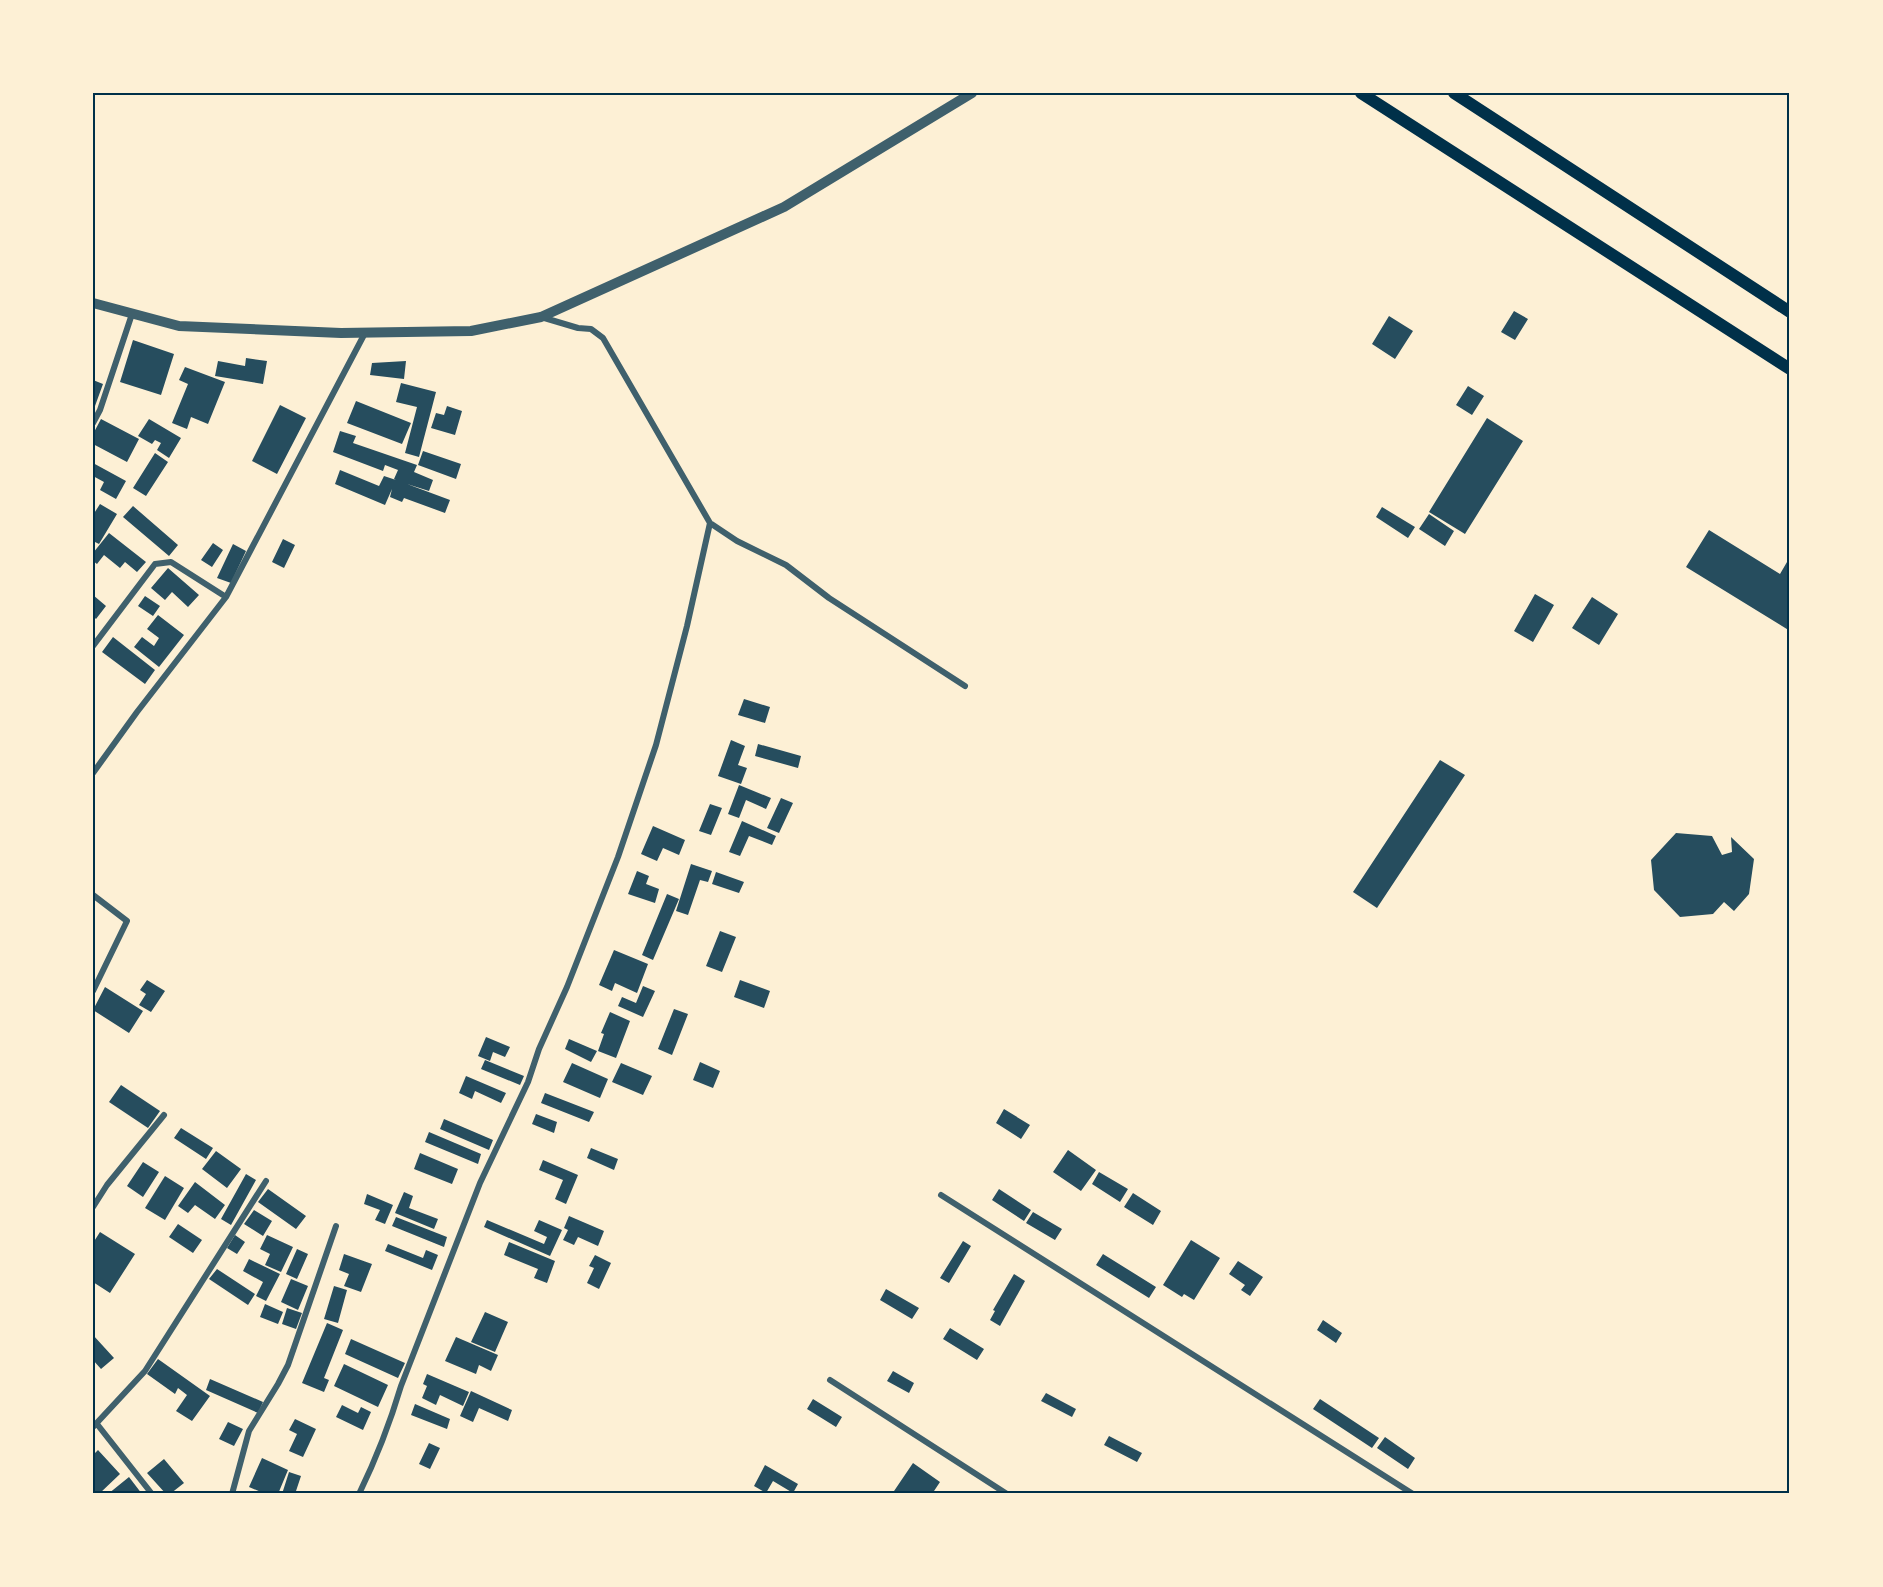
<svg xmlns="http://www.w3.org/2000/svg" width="1883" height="1587" viewBox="0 0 1883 1587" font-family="'PT Serif',serif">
  <rect width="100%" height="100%" fill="#fdf0d5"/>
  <!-- building -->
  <path fill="#264d5e" d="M1514,311L1528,319L1515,340L1501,332Z
    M1389,316L1413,331L1395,359L1372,344Z
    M133,340L174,354L161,395L120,382Z
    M246,358L267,361L263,384L215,376L218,361L245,366Z
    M406,361L404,379L370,375L372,363Z
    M185,367L225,382L208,424L191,417L187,429L172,423L188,384L179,380Z
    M93,380L103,384L95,406L93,405Z
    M401,383L436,392L419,457L405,453L417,407L396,402Z
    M1468,386L1484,396L1472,415L1456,405Z
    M356,401L411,423L402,444L347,423Z
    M280,405L306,418L277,474L252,461Z
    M447,406L462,411L455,435L431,428L436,413L444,415Z
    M1487,418L1523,441L1465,534L1429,512Z
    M101,419L139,439L127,462L93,444V434Z
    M149,419L181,438L169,458L157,450L161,443L155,440L152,444L138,436Z
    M340,431L356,436L353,443L417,465L414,472L433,480L429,491L407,484L450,500L445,513L404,498L402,502L390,497L392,489L385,505L335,484L340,470L379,486L384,476L396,480L394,479L398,470L385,465L383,471L333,452Z
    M423,451L461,464L456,479L418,465Z
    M155,453L168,462L146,496L133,488Z
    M93,463L126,481L116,499L100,490L104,482L93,476Z
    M100,504L117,514L99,544L93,541V515Z
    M133,506L178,545L169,556L123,517Z
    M1382,507L1415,527L1408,538L1376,517Z
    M1429,514L1454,531L1445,546L1419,529Z
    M1709,530L1780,574L1787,562L1790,563V631L1686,567Z
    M109,533L146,562L137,572L125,562L120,568L104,555L97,564L93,561V553Z
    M283,539L295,545L284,568L272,562Z
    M213,543L223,550L212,567L201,560Z
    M233,544L246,551L231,583L217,578Z
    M168,568L199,595L188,607L172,592L165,600L151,588Z
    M1535,594L1554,605L1533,642L1514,631Z
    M93,595L106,606L96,619L93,616Z
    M145,596L160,606L153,616L138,606Z
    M1592,597L1618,614L1599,645L1572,628Z
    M158,615L184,635L159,667L134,647L142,637L154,646L159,638L147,629Z
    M113,637L155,670L145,684L102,652Z
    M744,699L770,707L765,723L738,715Z
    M731,740L745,746L738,765L747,768L741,784L718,776Z
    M758,744L801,756L798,768L755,756Z
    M1440,760L1465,775L1377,908L1353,892Z
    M739,785L771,798L766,809L746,800L739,818L728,814Z
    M781,798L793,803L779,833L767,828Z
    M710,804L722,808L711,835L699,831Z
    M742,821L776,836L772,845L749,836L740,856L729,852Z
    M653,826L685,840L679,855L663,848L657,861L641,854Z
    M1676,833L1712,836L1722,855L1732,852L1731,837L1754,859L1749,894L1734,911L1724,902L1713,914L1680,917L1654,890L1651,860Z
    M691,864L712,871L708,882L700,880L688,915L676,911Z
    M637,871L649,876L646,884L659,889L655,903L628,894Z
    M716,872L744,882L739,893L712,884Z
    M667,894L679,899L653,960L642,955Z
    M720,931L736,937L722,972L706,966Z
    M614,950L648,964L637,993L615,983L612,991L599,985Z
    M147,980L165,991L151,1012L139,1005L146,994L140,990Z
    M740,980L770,991L764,1008L734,997Z
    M643,986L655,991L643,1017L618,1006L622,997L636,1003Z
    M105,987L143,1011L129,1033L93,1010Z
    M674,1009L688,1014L672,1055L658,1049Z
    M610,1012L630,1021L616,1058L598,1051L604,1034L601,1033Z
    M486,1037L510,1047L505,1057L493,1052L490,1061L478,1056Z
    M569,1039L597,1051L591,1062L565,1049Z
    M485,1060L524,1076L520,1085L481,1069Z
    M700,1062L720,1071L713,1088L693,1080Z
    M572,1063L608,1079L600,1098L563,1082Z
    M621,1063L652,1076L643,1095L612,1082Z
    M466,1076L506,1093L501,1103L475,1091L472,1099L459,1093Z
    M121,1085L160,1111L148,1128L109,1102Z
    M545,1093L594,1112L589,1122L541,1103Z
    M1004,1109L1030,1125L1021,1139L996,1123Z
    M536,1114L557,1122L554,1133L532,1124Z
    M444,1119L493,1140L489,1150L440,1129Z
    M181,1128L213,1148L206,1159L174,1138Z
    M429,1132L481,1154L478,1164L425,1142Z
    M591,1148L618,1159L614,1170L587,1158Z
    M1068,1150L1096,1170L1081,1191L1053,1172Z
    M216,1151L241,1169L227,1188L202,1169Z
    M420,1153L458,1169L452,1184L414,1169Z
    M543,1160L578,1175L566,1204L555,1199L563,1180L539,1170Z
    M143,1162L159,1172L143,1197L127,1186Z
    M1099,1172L1128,1189L1120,1202L1092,1184Z
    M246,1174L256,1180L231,1225L221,1219Z
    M165,1176L184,1188L165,1220L145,1208Z
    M195,1182L225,1205L215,1219L195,1205L188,1213L178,1206Z
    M268,1189L306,1216L296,1229L258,1202Z
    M999,1189L1031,1210L1024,1221L992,1200Z
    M404,1192L413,1196L409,1208L438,1219L434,1229L395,1213Z
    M1133,1193L1161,1211L1153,1225L1124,1207Z
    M367,1194L393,1205L385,1224L375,1220L380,1210L364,1204Z
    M254,1210L272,1221L263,1236L244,1224Z
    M1033,1212L1062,1229L1055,1240L1026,1223Z
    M569,1216L604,1231L598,1246L578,1237L574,1245L563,1240L568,1230L564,1228Z
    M396,1217L447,1237L444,1247L392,1226Z
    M487,1220L544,1244L547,1237L534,1231L539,1220L562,1230L550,1256L484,1227Z
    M178,1224L202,1240L193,1253L169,1237Z
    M100,1232L135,1254L110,1293L93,1282V1243Z
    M235,1235L245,1242L237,1254L227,1248Z
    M267,1235L293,1247L281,1272L265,1265L270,1254L260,1249Z
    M1191,1240L1220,1258L1194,1300L1184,1294L1182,1297L1163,1285Z
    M963,1241L971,1246L949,1283L940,1278Z
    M509,1242L555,1261L547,1283L534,1278L538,1269L504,1255Z
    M388,1244L423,1258L426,1250L438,1255L432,1270L385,1251Z
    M297,1249L308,1254L297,1279L286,1274Z
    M344,1254L372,1264L361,1292L344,1286L349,1274L339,1270Z
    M1103,1254L1156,1287L1149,1298L1096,1265Z
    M595,1255L611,1263L599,1289L587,1283L594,1268L589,1266Z
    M249,1259L280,1274L266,1301L256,1296L263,1282L243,1271Z
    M1238,1261L1263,1277L1250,1296L1241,1290L1245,1285L1229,1274Z
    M217,1269L255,1294L248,1305L209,1279Z
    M1014,1274L1025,1281L1000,1326L990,1320L995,1311L993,1310Z
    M291,1279L308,1286L298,1310L281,1302Z
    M334,1286L347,1290L338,1323L324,1319Z
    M886,1289L919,1308L912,1319L880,1300Z
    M265,1304L283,1312L278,1324L260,1317Z
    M287,1308L302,1313L296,1329L282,1324Z
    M485,1312L508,1322L495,1352L471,1342Z
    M1323,1320L1342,1333L1336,1343L1317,1330Z
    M327,1323L343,1330L324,1378L329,1380L324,1392L302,1383Z
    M950,1328L984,1349L977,1360L943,1339Z
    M93,1335L114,1358L101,1369L93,1360Z
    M456,1337L498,1355L491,1371L479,1365L476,1374L445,1361Z
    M351,1339L405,1363L398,1378L345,1354Z
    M158,1359L210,1396L192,1421L176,1411L187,1395L178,1388L175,1394L147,1374Z
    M344,1364L388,1385L378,1407L334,1386Z
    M893,1371L914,1383L909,1393L887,1381Z
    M427,1374L469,1392L463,1406L440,1395L436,1405L422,1398L427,1386L423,1384Z
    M210,1379L263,1402L258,1413L206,1390Z
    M471,1391L512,1410L508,1421L479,1408L473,1422L460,1416Z
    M1046,1393L1076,1409L1072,1417L1041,1401Z
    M813,1399L842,1417L836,1427L807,1409Z
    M1320,1399L1379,1438L1372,1448L1313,1409Z
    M415,1404L450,1419L447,1429L411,1415Z
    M342,1405L358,1413L361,1407L371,1412L363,1430L336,1417Z
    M295,1419L316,1429L303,1457L289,1451L297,1434L289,1430Z
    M228,1422L243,1429L234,1446L219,1439Z
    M1109,1436L1142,1453L1137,1462L1104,1445Z
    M1385,1437L1415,1458L1408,1469L1377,1448Z
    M429,1443L440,1448L430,1469L419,1464Z
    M98,1450L120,1474L99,1494H93V1455Z
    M262,1458L288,1470L278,1494H260L261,1492L249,1487Z
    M164,1459L184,1483L170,1494H166L147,1473Z
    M913,1463L940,1482L932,1494H892Z
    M765,1465L798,1484L793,1493L773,1481L766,1493L754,1486Z
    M289,1472L301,1476L295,1494H282Z
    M129,1477L142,1494H108Z"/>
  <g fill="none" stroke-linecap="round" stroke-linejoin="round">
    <!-- minor -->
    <path stroke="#3f606c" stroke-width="6" d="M541,317L578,328L591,329L603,338L710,523L737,541L786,565L829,598L965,686
      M93,423L100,410L132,314
      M93,646L155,564L171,562L226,597
      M93,773L137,712L226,597L365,333
      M93,895L127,921L93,991
      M941,1195L1413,1494
      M93,1207L107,1185L164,1115
      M830,1380L1007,1494
      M97,1424L152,1494
      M93,1427L145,1371L266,1181
      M232,1494L249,1431L278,1384L288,1365L336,1226
      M359,1494C376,1459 390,1423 401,1386L480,1183L528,1082L539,1049L567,987L618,857L656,745L687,626L710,523"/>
    <!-- tertiary -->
    <path stroke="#3f606c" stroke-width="10" d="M93,303L179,326L341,333L471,331L541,317L784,207L972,93"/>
    <!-- secondary -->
    <path stroke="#003049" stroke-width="12" d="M1361,93L1790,369
      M1454,93L1790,312"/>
  </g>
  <!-- border -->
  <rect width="1883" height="1587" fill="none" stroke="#fdf0d5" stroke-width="189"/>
  <rect x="94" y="94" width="1694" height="1398" fill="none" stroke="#003049" stroke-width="2"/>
</svg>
